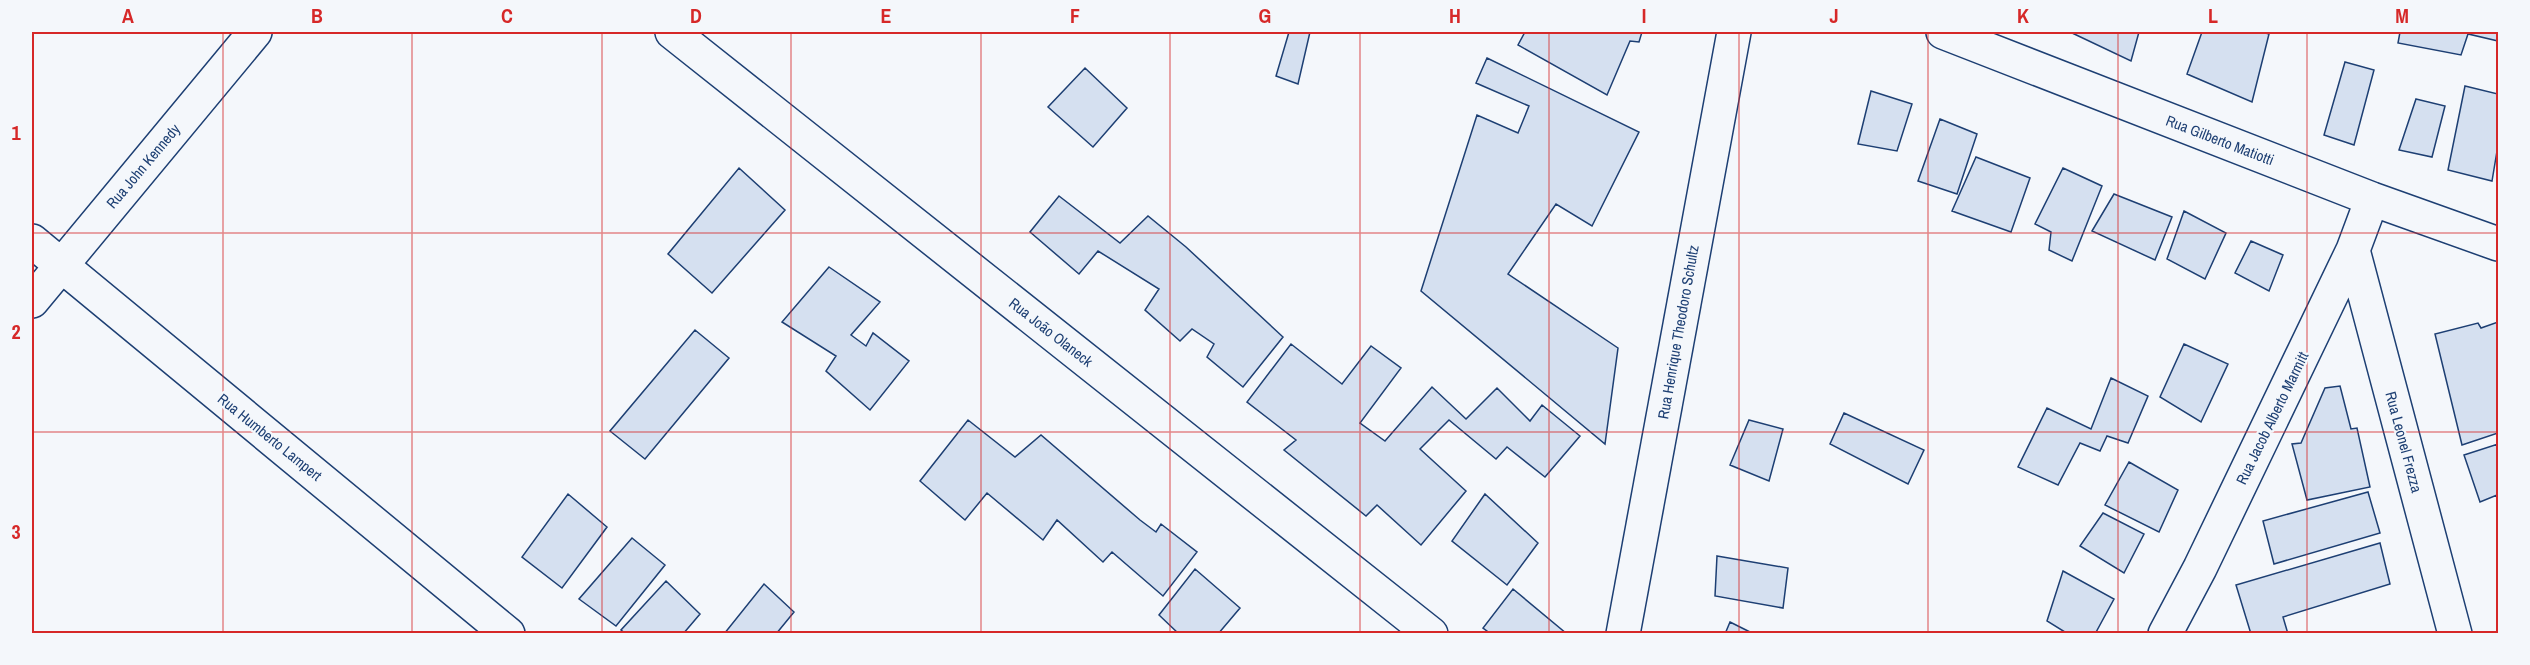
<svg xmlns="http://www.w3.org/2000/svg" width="2530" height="665" viewBox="0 0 2530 665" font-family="'Archivo Narrow',sans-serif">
  <rect width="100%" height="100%" fill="#f4f7fb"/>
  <!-- building -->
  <path fill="#d5e0f0" stroke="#1d3f73" stroke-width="1.5" d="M1289,32H1310L1298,84L1276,76Z
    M1525,32H1642L1639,42L1630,41L1607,95L1518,45Z
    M2070,32H2139L2131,61Z
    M2202,32H2262L2269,34L2252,102L2187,74Z
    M2400,32H2498V41L2468,34L2461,55L2398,43Z
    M1487,58L1639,132L1592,226L1556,204L1508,274L1618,348L1605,444L1421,291L1477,115L1518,133L1529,106L1476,83Z
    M2345,62L2374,70L2354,145L2324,135Z
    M1085,68L1127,108L1093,147L1048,107Z
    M2465,86L2498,94V145L2492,181L2448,170Z
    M1871,91L1912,104L1897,151L1858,144Z
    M2416,99L2445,106L2432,157L2399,150Z
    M1940,119L1977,134L1957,194L1918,181Z
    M1976,157L2030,178L2011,232L1952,211Z
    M739,168L785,210L712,293L668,254Z
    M2063,168L2102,186L2072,261L2049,250L2051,232L2035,224Z
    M2114,194L2172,217L2155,260L2092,231Z
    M1059,196L1120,243L1148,216L1186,247L1283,337L1243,387L1207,357L1214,344L1192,329L1180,341L1145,310L1159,289L1098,251L1079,274L1030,232Z
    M2184,211L2226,233L2205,279L2167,259Z
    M2251,241L2283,255L2269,291L2235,273Z
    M829,267L880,302L851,335L866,346L873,333L909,361L870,410L826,371L836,356L782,322Z
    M2498,322V433L2462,445L2435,334L2478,323L2481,328Z
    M695,330L729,358L645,459L610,431Z
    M1291,344L1342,384L1371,346L1401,368L1360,423L1385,441L1432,387L1466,419L1497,388L1530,421L1542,405L1580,436L1545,477L1507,447L1496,459L1449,420L1420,449L1466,491L1421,545L1377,505L1366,516L1284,450L1296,440L1247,402Z
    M2184,344L2228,364L2201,422L2160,397Z
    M2111,378L2148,396L2128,443L2107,436L2100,451L2080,443L2058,485L2018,467L2047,408L2091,429Z
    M2340,386L2351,429L2357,428L2370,487L2307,500L2292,444L2301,443L2325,388Z
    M1844,413L1924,450L1908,484L1830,444Z
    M968,420L1015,457L1041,435L1140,520L1156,532L1161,524L1197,552L1163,596L1112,552L1103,562L1057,520L1043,540L987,493L965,520L920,481Z
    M1749,420L1783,429L1769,481L1730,465Z
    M2498,444V498L2497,495L2480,502L2464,455Z
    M2129,462L2178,490L2159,532L2105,505Z
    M2368,492L2380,533L2274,564L2263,521Z
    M568,494L607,527L562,588L522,557Z
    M1485,494L1538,543L1507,585L1452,541Z
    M2103,513L2144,534L2124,573L2080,546Z
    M632,538L665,565L616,626L579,599Z
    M2380,543L2390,584L2283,617L2288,634H2251L2236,585Z
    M1717,556L1788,568L1783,608L1715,596Z
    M1195,569L1240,608L1218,634H1179L1159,615Z
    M2063,571L2114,599L2095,634H2068L2047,621Z
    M666,581L700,614L683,634H626L621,630Z
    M764,584L794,612L776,634H724Z
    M1513,589L1567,634H1491L1483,628Z
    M1730,622L1754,634H1725Z"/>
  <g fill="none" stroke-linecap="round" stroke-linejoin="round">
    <defs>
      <path id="street" d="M672,32L1431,634
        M1943,32L2372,199L2498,244
        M32,241L508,634
        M2353,250L2455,634
        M32,301L255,32
        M2165,634L2200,568L2353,250L2372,199"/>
      <path id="secondary" d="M1623,634L1734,32"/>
    </defs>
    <!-- street casing -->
    <use href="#street" stroke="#1d3f73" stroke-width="36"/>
    <!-- secondary casing -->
    <use href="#secondary" stroke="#1d3f73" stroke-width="36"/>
    <!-- street -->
    <use href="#street" stroke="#f4f7fb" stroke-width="33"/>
    <!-- secondary -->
    <use href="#secondary" stroke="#f4f7fb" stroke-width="33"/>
  </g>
  <!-- grid -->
  <path fill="none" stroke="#d62828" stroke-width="1.5" stroke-opacity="0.55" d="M223,32V634M412,32V634M602,32V634M791,32V634M981,32V634M1170,32V634M1360,32V634M1549,32V634M1739,32V634M1928,32V634M2118,32V634M2307,32V634M32,233H2498M32,432H2498"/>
  <g text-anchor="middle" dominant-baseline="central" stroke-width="4.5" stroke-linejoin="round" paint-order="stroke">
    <!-- street labels -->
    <g font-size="15" fill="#1d3f73" stroke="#f4f7fb">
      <text transform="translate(2220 140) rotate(21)">Rua Gilberto Matiotti</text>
      <text transform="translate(143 166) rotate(-50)">Rua John Kennedy</text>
      <text transform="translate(1051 332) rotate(38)">Rua João Olaneck</text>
      <text transform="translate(1678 332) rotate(-80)">Rua Henrique Theodoro Schultz</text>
      <text transform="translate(2272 418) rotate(-64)">Rua Jacob Alberto Marmitt</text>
      <text transform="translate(270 437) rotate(39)">Rua Humberto Lampert</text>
      <text transform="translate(2404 442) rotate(75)">Rua Leonel Frezza</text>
    </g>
  </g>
  <!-- border -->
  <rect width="2530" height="665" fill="none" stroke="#f4f7fb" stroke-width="66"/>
  <rect x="33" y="33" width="2464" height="599" fill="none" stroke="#d62828" stroke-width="2"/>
  <g font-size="20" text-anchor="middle" font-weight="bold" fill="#d62828">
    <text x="128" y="23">A</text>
    <text x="317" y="23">B</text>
    <text x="507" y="23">C</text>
    <text x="696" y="23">D</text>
    <text x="886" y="23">E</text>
    <text x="1075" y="23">F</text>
    <text x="1265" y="23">G</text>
    <text x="1455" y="23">H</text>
    <text x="1644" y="23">I</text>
    <text x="1834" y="23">J</text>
    <text x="2023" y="23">K</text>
    <text x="2213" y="23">L</text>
    <text x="2402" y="23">M</text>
    <text x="16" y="140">1</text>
    <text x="16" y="339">2</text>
    <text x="16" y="539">3</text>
  </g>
</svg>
